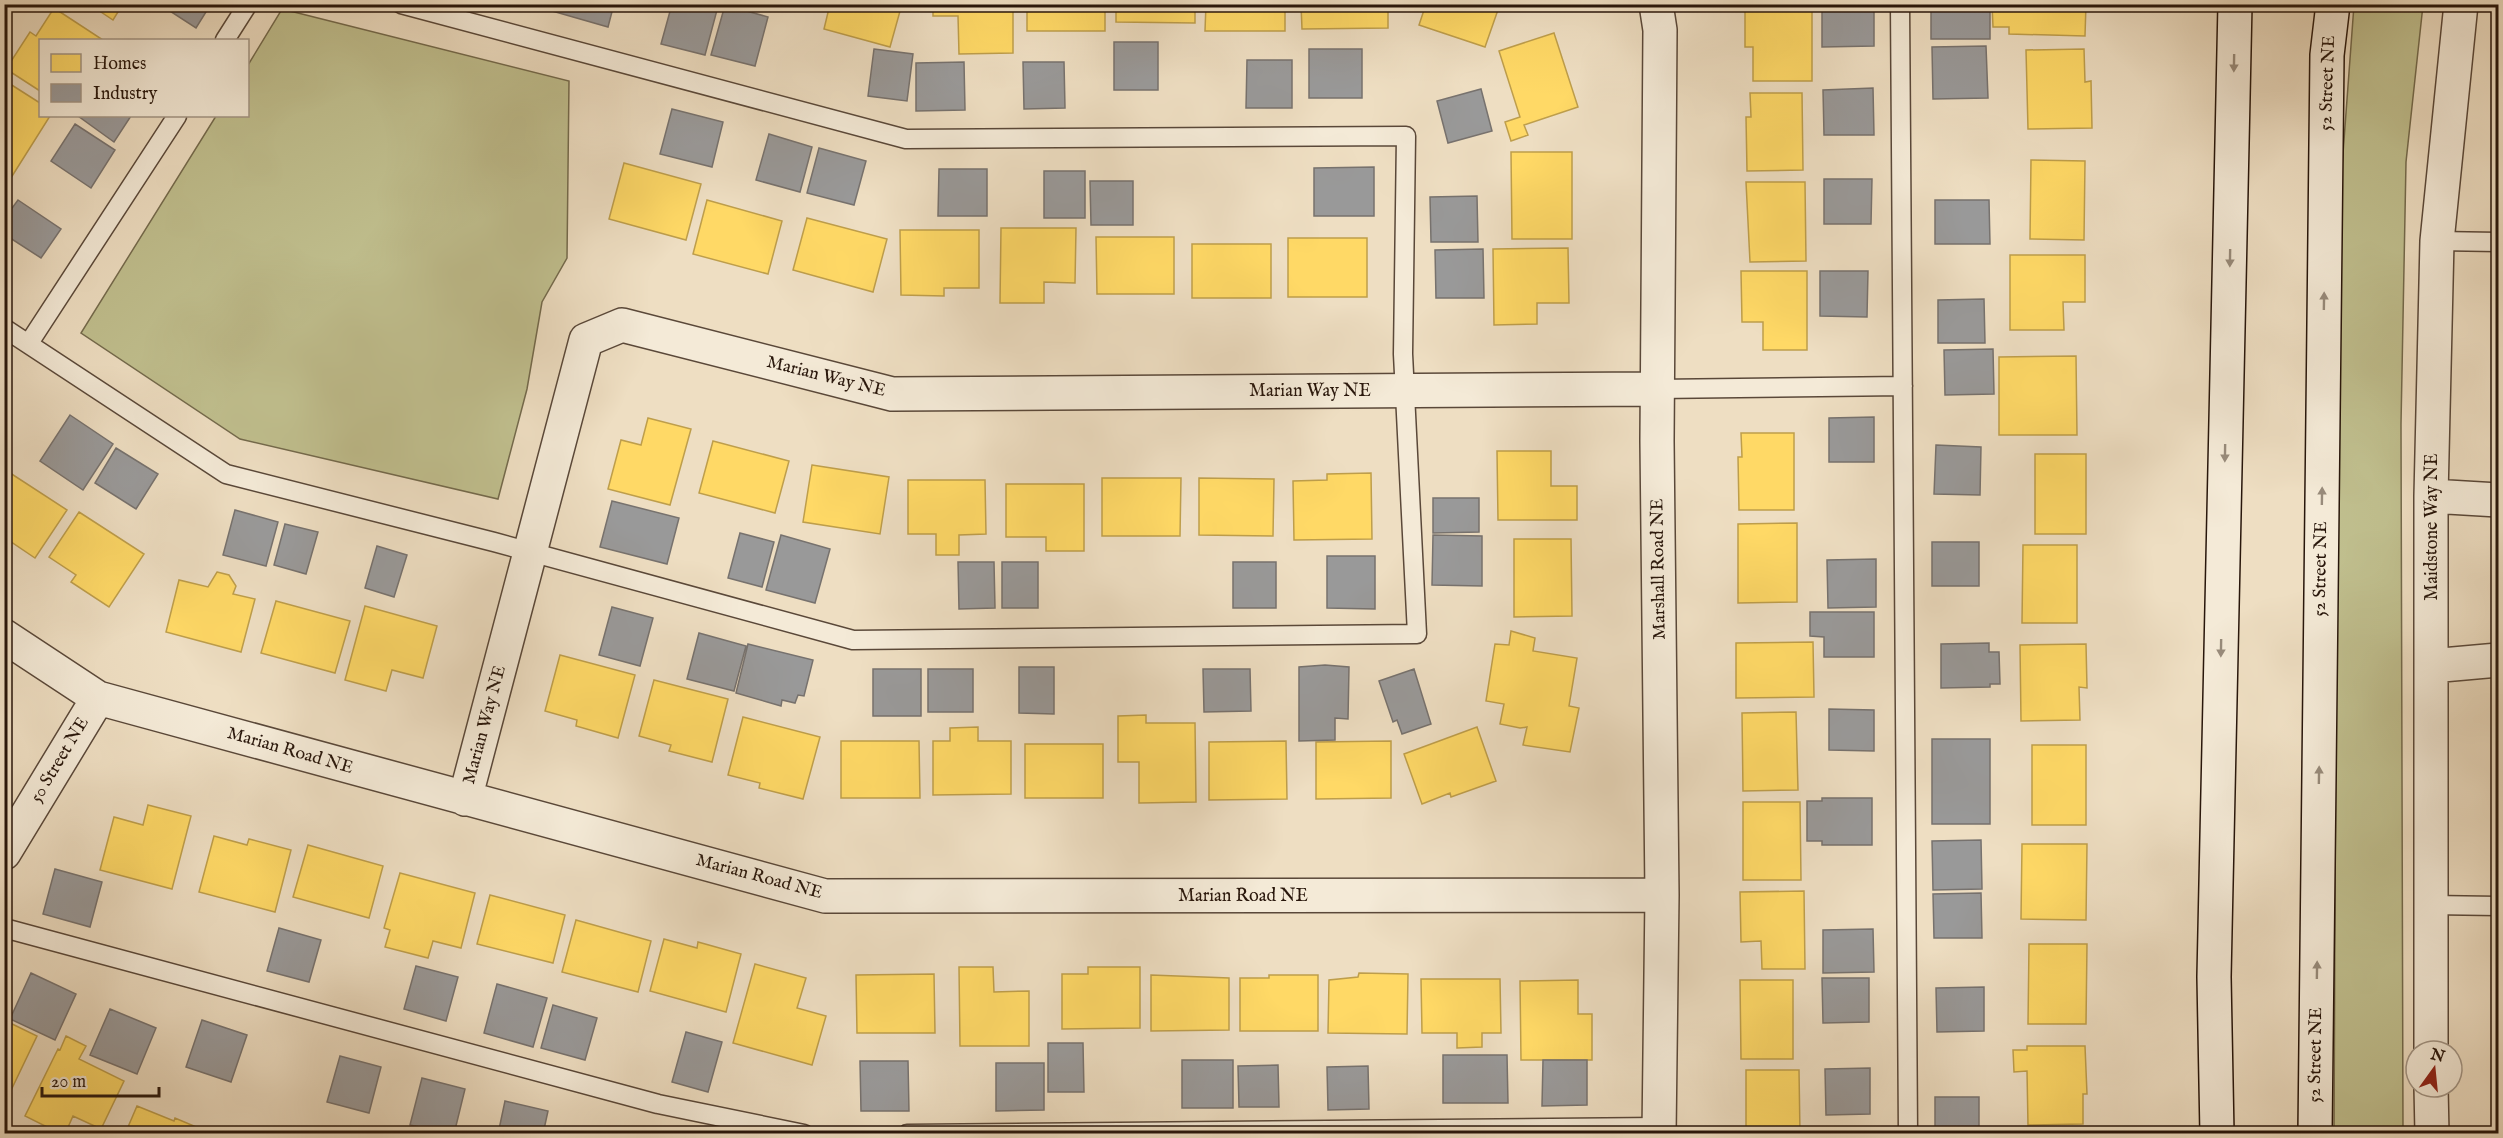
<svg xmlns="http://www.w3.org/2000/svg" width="2503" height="1138" viewBox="0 0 2503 1138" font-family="'IM FELL English',serif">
  <rect width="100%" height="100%" fill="#eedec2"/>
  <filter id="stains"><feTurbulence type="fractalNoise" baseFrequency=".00333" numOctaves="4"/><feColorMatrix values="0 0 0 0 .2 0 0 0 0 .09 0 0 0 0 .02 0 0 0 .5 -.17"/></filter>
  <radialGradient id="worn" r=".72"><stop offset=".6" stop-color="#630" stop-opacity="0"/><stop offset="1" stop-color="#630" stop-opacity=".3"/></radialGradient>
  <!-- green -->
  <path fill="#c0bf8e" stroke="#746a4c" stroke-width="1.5" d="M2354,5H2423L2406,162L2401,424L2403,1133L2334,1134L2338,221Z
    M282,9L569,81L567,258L542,302L527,389L498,499L240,439L81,333L216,116H248V65Z"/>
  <!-- homes -->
  <path fill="#ffd966" stroke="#be9e4b" stroke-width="1.5" d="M89,4H123L113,20Z
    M830,4H902L890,47L824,29Z
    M933,4H1013V53L959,54L958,16H933Z
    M1027,4H1105V31H1027Z
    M1116,4H1195V23L1116,22Z
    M1206,4H1285V31H1205Z
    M1301,4H1388V28L1302,29Z
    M1426,4H1500L1485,47L1419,25Z
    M1745,4H1812V81H1753V47H1745Z
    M1992,4H2086L2085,36L2009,34V27H1993Z
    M54,8L103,40H40V91L6,69L30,32L36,36Z
    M1554,33L1578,107L1524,125L1528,135L1511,141L1505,122L1520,117L1499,51Z
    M2084,49L2085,82L2091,81L2092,128L2028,129L2026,50Z
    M7,82L40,103V116H50L9,181L4,179Z
    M1750,93H1802L1803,170L1747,171L1746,117H1751Z
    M1511,152H1572V239H1512Z
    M2031,160L2085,161L2084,240L2030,239Z
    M624,163L701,184L686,240L609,219Z
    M1746,182H1805L1806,261L1750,262Z
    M707,200L782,221L768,274L693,254Z
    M807,218L887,239L873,292L793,270Z
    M1001,228H1076L1075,283L1044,282V303H1000Z
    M900,230H979V288H944V296L901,295Z
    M1096,237H1174V294H1097Z
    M1288,238H1367V297H1288Z
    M1192,244H1271V298H1192Z
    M1568,248L1569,303H1537V324L1494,325L1493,249Z
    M2010,255H2085V302H2063L2064,330H2010Z
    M1741,271H1807V350H1763V322H1742Z
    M2495,336H2498V414H2493Z
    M2076,356L2077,435H1999V357Z
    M648,418L691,429L670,505L608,489L621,440L641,445Z
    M1741,433H1794V510H1739L1738,457H1742Z
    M713,441L789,461L775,513L699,493Z
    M1497,451H1551V486H1577V520H1498Z
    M2035,454H2086V534H2035Z
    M812,465L889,477L880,534L803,522Z
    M4,469L67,510L35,558L4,537Z
    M1371,473L1372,539L1294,540L1293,481L1327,480V474Z
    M1102,478H1181L1180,536H1102Z
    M1199,478L1274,479L1273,536L1199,535Z
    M908,480H985L986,534L959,535V555H936V534H908Z
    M1006,484H1084V551H1046V537H1006Z
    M79,512L144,554L109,607L71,582L76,575L49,557Z
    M1797,523V602L1738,603V524Z
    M1514,539H1571L1572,616L1514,617Z
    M2023,545H2077V623H2022Z
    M217,572L229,575L236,586L233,594L255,599L241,652L166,632L179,580L208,587Z
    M276,601L350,621L335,673L261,653Z
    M365,606L437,626L423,678L392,670L386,691L345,680Z
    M1511,631L1535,638L1533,651L1577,658L1569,706L1579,708L1570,752L1523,745L1527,727L1520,728L1500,724L1504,704L1486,701L1495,644L1509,645Z
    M1813,642L1814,697L1736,698V643Z
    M2086,644L2087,688L2079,687L2080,720L2021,721L2020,645Z
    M560,655L635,675L618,738L576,726L577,720L545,711Z
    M654,680L728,699L712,762L669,751L671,745L639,736Z
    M1796,712L1798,790L1743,791L1742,713Z
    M1146,715V723H1195L1196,802L1139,803V762H1118V716Z
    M743,717L820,737L803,799L759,788L760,783L728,775Z
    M978,727V741H1011V794L933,795V741H950V728Z
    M1477,727L1496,781L1451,797L1450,793L1422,804L1404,754Z
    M841,741H919L920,798H841Z
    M1286,741L1287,799L1209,800V742Z
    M1391,741V798L1316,799V742Z
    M1025,744H1103V798H1025Z
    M2032,745H2086V825H2032Z
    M1743,802H1800L1801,880H1743Z
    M148,805L191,816L172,889L100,870L114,817L143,825Z
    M214,836L247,845L249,839L291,850L275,912L199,892Z
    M2022,844H2087L2086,920L2021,919Z
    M308,845L383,866L369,918L293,897Z
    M400,873L475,893L461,948L433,941L428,958L385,947L390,930L384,928Z
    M1804,891L1805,969H1762L1761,941L1741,942L1740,892Z
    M490,895L565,915L553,963L477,944Z
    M576,920L651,941L638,992L562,972Z
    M664,939L697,948L698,942L741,954L726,1012L650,991Z
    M2029,944H2087L2086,1024H2028Z
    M755,964L806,978L797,1008L826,1016L812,1065L733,1043Z
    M959,967H993L994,992L1029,991V1046H960Z
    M1088,967H1140V1028L1062,1029V974H1088Z
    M1359,973L1408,974L1407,1034L1328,1033L1329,980L1358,977Z
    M934,974L935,1033H857L856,975Z
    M1151,975L1229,978V1030L1151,1031Z
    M1269,975H1318V1031H1240V978H1269Z
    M1421,979H1500L1501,1033H1482V1047L1457,1048V1033H1422Z
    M1578,980V1014H1592V1060H1521L1520,981Z
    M1740,980H1793V1059H1741Z
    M4,1020L37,1036L4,1105Z
    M66,1036L86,1046L79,1059L124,1081L101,1129L73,1116L65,1134H61L25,1116L58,1049L60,1050Z
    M2027,1046H2085L2087,1094H2083V1124L2028,1125L2027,1071L2014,1072L2013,1050H2027Z
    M1746,1070H1799L1800,1134H1746Z
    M137,1106L174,1121L175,1118L208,1132L125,1134Z
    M229,1127L250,1134H227Z"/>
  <!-- industry -->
  <path fill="#999" stroke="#77726e" stroke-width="1.5" d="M159,4H211L196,28Z
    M546,4H614L608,27L545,9Z
    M672,4H697L717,10L705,55L661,44Z
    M1822,4H1874V46L1822,47Z
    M1931,4H1980V10L1990,11V39H1931Z
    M725,5L768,17L755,66L711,55Z
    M1114,42H1158V90H1114Z
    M1986,46L1988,98L1933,99L1932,47Z
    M874,49L913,54L907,101L868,96Z
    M1309,49H1362V98H1309Z
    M1247,60H1292V108H1246Z
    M964,62L965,110L916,111V63Z
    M1023,62H1064L1065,108L1024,109Z
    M1873,88L1874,135H1824L1823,90Z
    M1481,89L1492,131L1448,143L1437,101Z
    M672,109L723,122L712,167L660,154Z
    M78,116H131L114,142Z
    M75,124L115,150L91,188L51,161Z
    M769,134L812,147L800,192L756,180Z
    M819,148L866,161L854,205L807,193Z
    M1374,167V216H1314V168Z
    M939,169H987V216H938Z
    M1044,171H1085V218H1044Z
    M1824,179H1872L1871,224H1824Z
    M1090,181H1133V225H1091Z
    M1477,196L1478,242H1431L1430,197Z
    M18,200L61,229L41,258L4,234V219Z
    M1935,200H1989L1990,244H1935Z
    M1483,249L1484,298H1436L1435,250Z
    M1820,271H1868L1867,317L1820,316Z
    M2498,279V327H2496Z
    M1984,299L1985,343H1938V300Z
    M1993,349L1994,394L1945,395L1944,350Z
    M70,415L113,444L83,490L40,461Z
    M1874,417V462H1829V418Z
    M1936,445L1981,447L1980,495L1934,494Z
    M116,448L158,474L136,509L95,483Z
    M1433,498H1479V532L1433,533Z
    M612,501L679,518L667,564L600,547Z
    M235,510L278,522L266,566L223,555Z
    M285,524L318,532L306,574L274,565Z
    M740,533L774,542L762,587L728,578Z
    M781,535L830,549L815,603L766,590Z
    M1433,535L1482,536V586L1432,585Z
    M1932,542H1979V586H1932Z
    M377,546L407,555L394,597L365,588Z
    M1327,556H1375V609L1327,608Z
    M1876,559V607L1828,608L1827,560Z
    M958,562H994L995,608L959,609Z
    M1002,562H1038V608H1002Z
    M1233,562H1276V608H1233Z
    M612,607L653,618L640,666L599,655Z
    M1810,612H1874V657H1824V637L1810,636Z
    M699,633L746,646L734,691L687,679Z
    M1989,643V652H1999L2000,684H1990V687L1941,688V644Z
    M748,644L813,660L804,696L798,695L795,703L782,700L781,706L736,693Z
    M1325,665L1349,667L1348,719L1335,718V740L1299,741V667Z
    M1019,667H1054V714L1019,713Z
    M873,669H921V716H873Z
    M928,669H973V712H928Z
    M1203,669H1250L1251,711L1204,712Z
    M1414,669L1431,724L1402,734L1397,720L1393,722L1379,681Z
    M1829,709L1874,710V751L1829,750Z
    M1932,739H1990V824H1932Z
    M1822,798H1872V845H1822V841H1807V801H1822Z
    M1981,840L1982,889L1933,890L1932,841Z
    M55,869L102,882L90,927L43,914Z
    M1981,893L1982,938H1934L1933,894Z
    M279,928L321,940L309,982L267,971Z
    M1873,929L1874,972L1823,973V930Z
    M416,966L458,977L446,1021L404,1009Z
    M31,973L76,994L55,1040L10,1019Z
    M1822,978H1869V1022L1823,1023Z
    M497,984L547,998L533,1047L484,1033Z
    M1984,987V1031L1937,1032L1936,988Z
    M553,1005L597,1018L585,1060L541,1048Z
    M110,1009L156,1028L137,1074L90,1055Z
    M202,1020L247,1035L231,1082L186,1067Z
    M686,1032L722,1042L708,1092L672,1082Z
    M1048,1043H1083L1084,1092H1048Z
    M1443,1055H1507L1508,1103H1443Z
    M340,1056L381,1067L369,1113L327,1102Z
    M1182,1060H1233V1108H1182Z
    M1543,1060H1587V1105L1542,1106Z
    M860,1061H908L909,1111H861Z
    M996,1063H1044V1110L996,1111Z
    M1278,1065L1279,1107H1239L1238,1066Z
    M1368,1066L1369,1109L1328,1110L1327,1067Z
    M1870,1068V1114L1826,1115L1825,1069Z
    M422,1078L465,1089L454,1134L410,1125Z
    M1935,1097H1979V1131L1935,1132Z
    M505,1101L548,1111L543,1134H498Z
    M590,1128L627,1134H589Z"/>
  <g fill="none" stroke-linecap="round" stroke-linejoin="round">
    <defs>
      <path id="service" d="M1900,4L1908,1134
        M225,40L248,4
        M2437,241L2498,242
        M4,328L226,474L494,542L853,640L1417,634L1403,354L1406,136L906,139L401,4
        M29,343L177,116
        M1657,389L1903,386
        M2431,905L2498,906
        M4,928L658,1104L804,1134
        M907,1134L1659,1127"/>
      <path id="minor" d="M1656,4L1660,30L1657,441L1662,895L1659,1134
        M2431,496L2498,500
        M4,636L98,698L825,896L1662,895
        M2431,666L2498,660
        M465,799L586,340L622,325L892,394L1657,389
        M4,853L98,698
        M2431,1051V496L2437,241L2461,4
        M2431,1087L2432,1134"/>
      <path id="secondary" d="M2217,1134L2214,977L2235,4
        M2315,1134L2327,55L2333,4"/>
    </defs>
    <!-- service casing -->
    <use href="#service" stroke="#5a4839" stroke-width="21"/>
    <!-- minor casing -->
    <use href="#minor" stroke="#5a4839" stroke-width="36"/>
    <!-- secondary casing -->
    <use href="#secondary" stroke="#28160b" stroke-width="36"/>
    <!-- service -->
    <use href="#service" stroke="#f4ead7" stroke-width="18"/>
    <!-- minor -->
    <use href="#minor" stroke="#f4ead7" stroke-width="33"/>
    <!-- secondary -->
    <use href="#secondary" stroke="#f4ead7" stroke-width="33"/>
  </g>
  <!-- one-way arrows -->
  <defs><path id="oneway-solid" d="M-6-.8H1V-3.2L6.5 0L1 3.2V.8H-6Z" transform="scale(1.5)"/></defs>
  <g fill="#988b7b">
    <use href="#oneway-solid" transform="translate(2234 63) rotate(91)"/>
    <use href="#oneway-solid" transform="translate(2230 258) rotate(91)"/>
    <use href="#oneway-solid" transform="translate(2324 301) rotate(-89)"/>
    <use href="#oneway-solid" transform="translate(2225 453) rotate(91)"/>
    <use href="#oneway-solid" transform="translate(2322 496) rotate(-89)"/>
    <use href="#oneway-solid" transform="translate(2221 648) rotate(91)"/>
    <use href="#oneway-solid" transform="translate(2319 775) rotate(-89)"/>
    <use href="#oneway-solid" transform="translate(2317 970) rotate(-89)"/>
  </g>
  <g text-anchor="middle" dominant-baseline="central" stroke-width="6" stroke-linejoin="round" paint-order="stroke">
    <!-- street labels -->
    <g font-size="18" fill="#28160b" stroke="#f4ead7">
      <text transform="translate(2328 83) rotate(-88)">52 Street NE</text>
      <text transform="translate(826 377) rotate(14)">Marian Way NE</text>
      <text x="1310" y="391">Marian Way NE</text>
      <text transform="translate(2432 527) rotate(-90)">Maidstone Way NE</text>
      <text transform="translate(1659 569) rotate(-91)">Marshall Road NE</text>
      <text transform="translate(2321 569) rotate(-89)">52 Street NE</text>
      <text transform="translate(485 725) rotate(-75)">Marian Way NE</text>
      <text transform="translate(290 751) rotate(16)">Marian Road NE</text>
      <text transform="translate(60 760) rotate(-59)">50 Street NE</text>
      <text transform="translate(759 877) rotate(15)">Marian Road NE</text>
      <text x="1243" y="896">Marian Road NE</text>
      <text transform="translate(2316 1055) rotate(-89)">52 Street NE</text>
    </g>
  </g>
  <!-- margin -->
  <rect width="2503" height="1138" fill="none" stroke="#eedec2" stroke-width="24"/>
  <rect x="6" y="6" width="2491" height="1126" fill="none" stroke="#28160b" stroke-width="3"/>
  <rect x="12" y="12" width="2479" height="1114" fill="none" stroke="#28160b" stroke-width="1.5"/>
  <!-- legend -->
  <rect x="39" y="39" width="210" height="78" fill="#f4ead7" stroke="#a29585" stroke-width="1.5"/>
  <rect x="51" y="54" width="30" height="18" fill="#ffd966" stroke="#a29585" stroke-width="1.5"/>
  <text x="93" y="69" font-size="18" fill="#28160b">Homes</text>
  <rect x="51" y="84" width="30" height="18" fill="#999999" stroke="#a29585" stroke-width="1.5"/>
  <text x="93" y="99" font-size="18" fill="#28160b">Industry</text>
  <!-- north arrow -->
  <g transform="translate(2434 1069) rotate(15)"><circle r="28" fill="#f4ead7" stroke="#a29585" stroke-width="1.5"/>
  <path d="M0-4.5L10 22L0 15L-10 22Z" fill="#8f2418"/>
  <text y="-9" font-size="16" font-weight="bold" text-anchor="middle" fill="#28160b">N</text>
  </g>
  <!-- scale -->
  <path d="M42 1087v9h117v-9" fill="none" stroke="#28160b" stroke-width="3"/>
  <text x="51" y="1087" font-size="18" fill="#28160b" stroke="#f4ead7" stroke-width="4.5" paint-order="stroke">20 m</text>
  <rect width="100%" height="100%" filter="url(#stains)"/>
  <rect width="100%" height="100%" fill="url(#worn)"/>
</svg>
